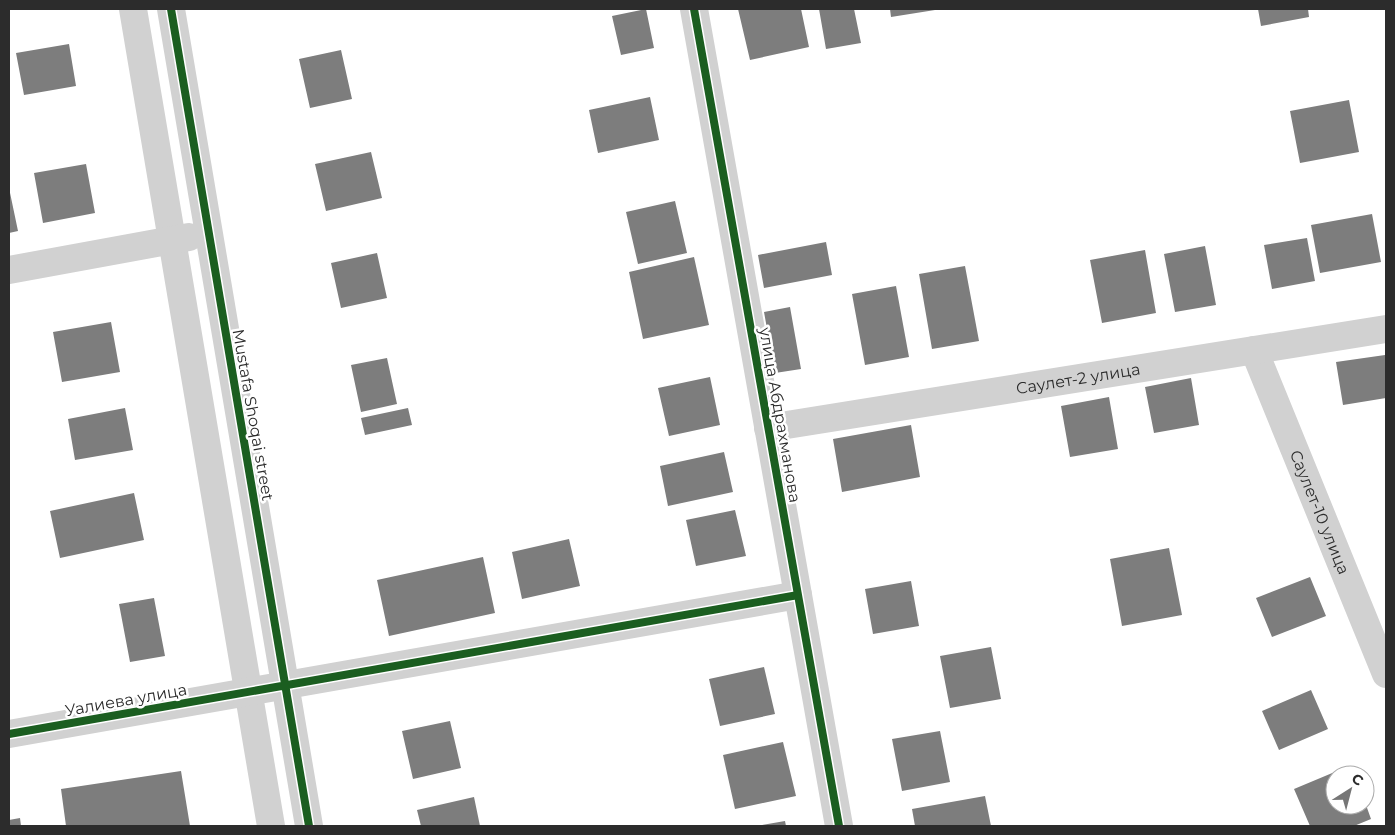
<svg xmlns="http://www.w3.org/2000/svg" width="1395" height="835" viewBox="0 0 1395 835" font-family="Montserrat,sans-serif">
  <rect width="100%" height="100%" fill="#fff"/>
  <!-- building -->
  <path fill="#7d7d7d" d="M646,9L654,48L621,55L612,16Z
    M738,9H801L809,47L750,60Z
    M819,9H854L861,43L826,49Z
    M890,9H935V10L891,17Z
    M1258,9H1308L1309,17L1261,26Z
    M69,44L76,86L24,95L16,53Z
    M341,50L352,99L310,108L299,59Z
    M650,97L659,140L598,153L589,110Z
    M1349,100L1359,152L1300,163L1290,111Z
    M371,152L382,198L326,211L315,164Z
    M86,164L95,213L43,223L34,173Z
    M9,188L18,231L9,233Z
    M675,201L687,253L638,264L626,212Z
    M1372,214L1381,262L1320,273L1311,225Z
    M1307,238L1315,281L1272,289L1264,245Z
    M826,242L832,275L764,288L758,255Z
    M1205,246L1216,305L1175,312L1164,254Z
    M1145,250L1156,313L1102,323L1090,260Z
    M377,253L387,298L341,308L331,263Z
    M694,257L709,325L643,339L629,272Z
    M965,266L979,341L932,349L919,274Z
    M896,286L909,357L865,365L852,294Z
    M790,307L801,369L775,373L764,312Z
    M111,322L120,372L62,382L53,332Z
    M1385,355L1386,398L1343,405L1336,362Z
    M387,358L397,404L361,412L351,365Z
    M710,377L720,425L669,436L658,388Z
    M1191,378L1199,425L1154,433L1145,387Z
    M1109,397L1118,449L1070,457L1061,406Z
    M125,408L133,450L75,460L68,419Z
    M408,408L412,425L365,435L361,418Z
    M911,425L920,477L842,492L833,439Z
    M724,452L733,492L668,506L660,466Z
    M134,493L144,540L60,558L50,511Z
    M735,510L746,556L696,566L686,520Z
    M569,539L580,586L522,599L512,552Z
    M1169,548L1182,615L1122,626L1110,559Z
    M483,557L495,613L389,636L377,580Z
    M1310,577L1326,616L1272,637L1256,598Z
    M911,581L919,626L873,634L865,589Z
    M154,598L165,656L130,662L119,604Z
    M991,647L1001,699L950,708L940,656Z
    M764,667L775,714L720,726L709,679Z
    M1311,690L1328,729L1279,750L1262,711Z
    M450,721L461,768L413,779L402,731Z
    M940,731L950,782L902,791L892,739Z
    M783,742L796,796L735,809L723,755Z
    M1349,766L1353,775H1335V805H1366L1371,819L1354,826H1310L1294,789Z
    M181,771L190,826H66L61,789Z
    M985,796L991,826H915L912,809Z
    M474,797L480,826H421L417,810Z
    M20,818L21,826H9V820Z
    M785,821L786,826H762V825Z"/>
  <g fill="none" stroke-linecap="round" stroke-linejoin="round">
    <!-- minor -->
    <g stroke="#d1d1d1" stroke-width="28">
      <path d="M133,9L271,826"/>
      <path d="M171,9L309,826"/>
      <path d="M694,9L839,826"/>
      <path d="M9,270L189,237"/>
      <path id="s1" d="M1254,350L1386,674"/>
      <path id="s2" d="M768,428L1386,329"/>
      <path d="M9,734L798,595"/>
    </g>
    <defs>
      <path id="cycleway" d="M171,9L309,826
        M694,9L839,826
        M9,734L798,595"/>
    </defs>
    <!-- cycleway casing -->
    <use href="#cycleway" stroke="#fff" stroke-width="11"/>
    <!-- cycleway -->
    <use href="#cycleway" stroke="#1b5e20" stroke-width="8"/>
  </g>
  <g text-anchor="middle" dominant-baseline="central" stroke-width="5" stroke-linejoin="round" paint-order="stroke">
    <!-- street labels -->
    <g font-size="16" fill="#2c2c2c" stroke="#fff">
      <text stroke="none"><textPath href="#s2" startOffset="314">Саулет-2 улица</textPath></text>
      <text transform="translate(253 415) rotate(80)">Mustafa Shoqai street</text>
      <text transform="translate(780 415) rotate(80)">улица Абдрахманова</text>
      <text stroke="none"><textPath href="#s1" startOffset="175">Саулет-10 улица</textPath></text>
      <text transform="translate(126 700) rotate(-10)">Уалиева улица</text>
    </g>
  </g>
  <!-- border -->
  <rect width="1395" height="835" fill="none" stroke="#2c2c2c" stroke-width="20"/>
  <!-- north arrow -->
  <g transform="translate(1350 790) rotate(36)"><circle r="24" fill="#ffffff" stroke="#ababab"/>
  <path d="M0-4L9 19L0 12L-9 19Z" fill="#767676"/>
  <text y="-8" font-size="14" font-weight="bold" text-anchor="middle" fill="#2c2c2c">С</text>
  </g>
</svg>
